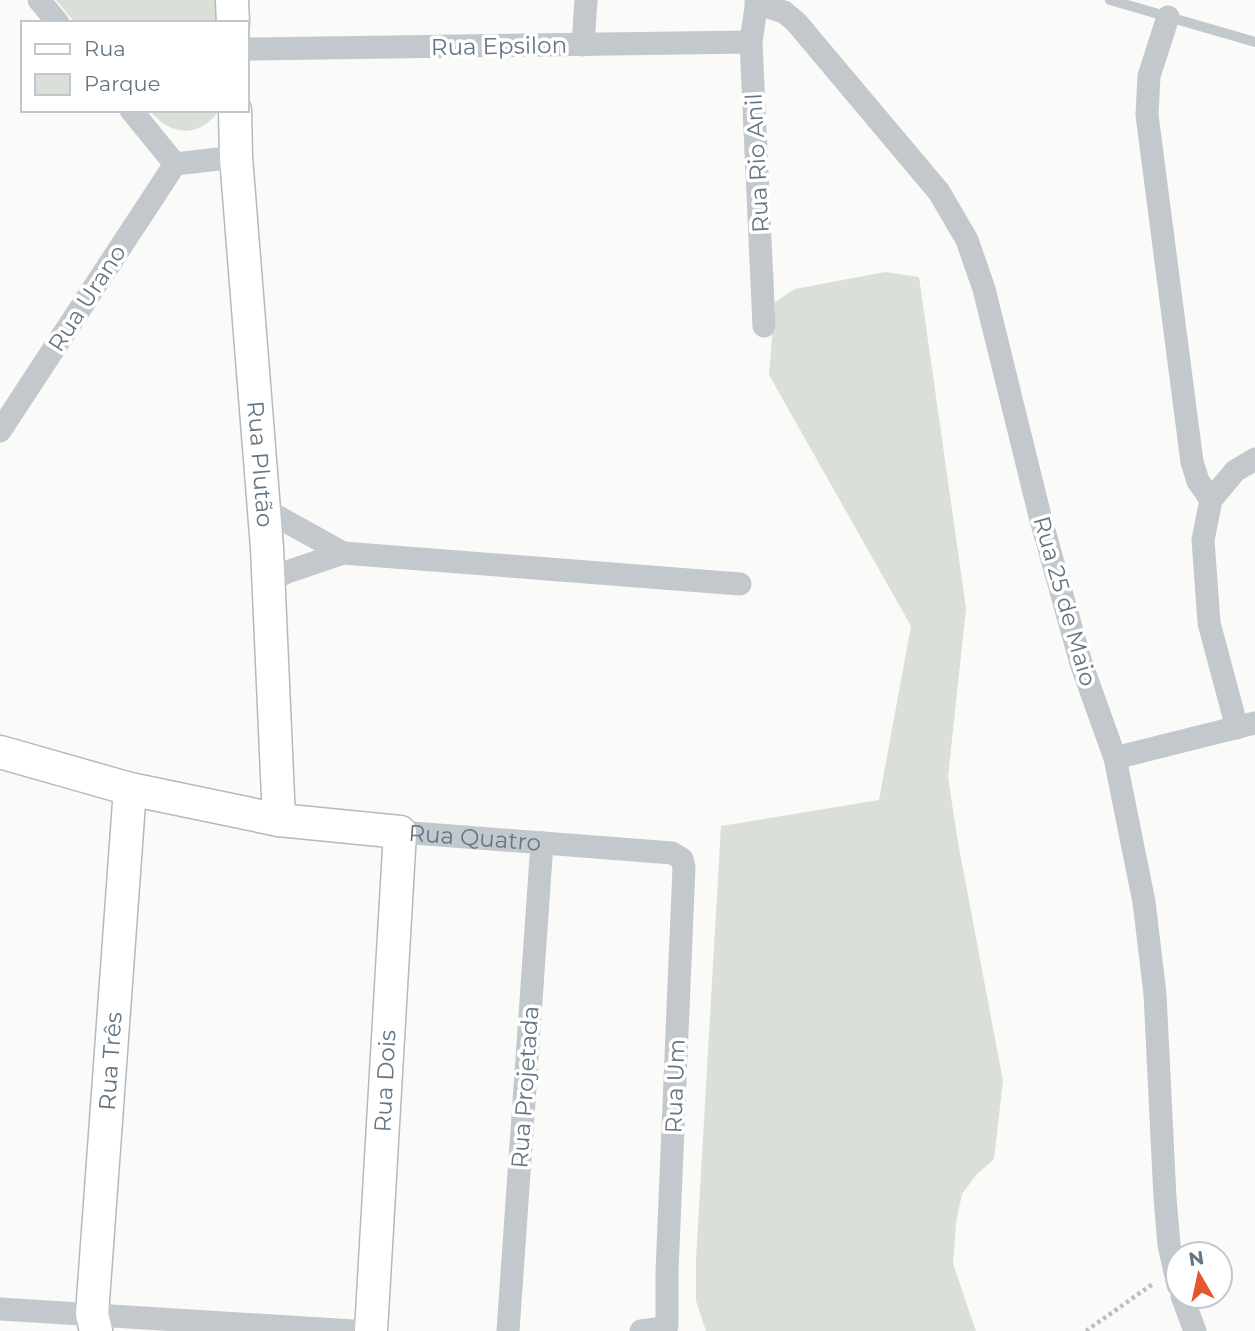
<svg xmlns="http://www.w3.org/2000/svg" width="1255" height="1331" viewBox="0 0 1255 1331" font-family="Montserrat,sans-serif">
  <rect width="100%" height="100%" fill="#fafaf8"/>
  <!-- green -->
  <path fill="#dadfd7" d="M56,0H216L217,23H75Z
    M149,110H219C200,139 170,136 149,110Z
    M885,272L919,277L966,608L948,777L957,837L1003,1081L994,1159L976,1175L962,1194L956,1222L953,1264L976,1331H706L696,1301V1260L721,826L879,800L911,626L769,375L775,302L795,289Z"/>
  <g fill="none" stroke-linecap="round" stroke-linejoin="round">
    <defs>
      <g id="secondary">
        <path d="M232,0L233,23"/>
        <path id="s2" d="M235,110L236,157L267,548L279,820"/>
        <path d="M0,752L130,789L279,820L400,832L371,1331"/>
        <path id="s3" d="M96,1331L92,1314L130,789"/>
      </g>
    </defs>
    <!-- secondary casing -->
    <use href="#secondary" stroke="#b3babf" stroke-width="35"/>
    <!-- path -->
    <path stroke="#bbbfc2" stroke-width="4.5" stroke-dasharray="3.5 3.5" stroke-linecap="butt" d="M1086,1331L1154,1283"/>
    <!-- lane -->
    <path stroke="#c3c8cc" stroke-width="10" d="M1110,0L1255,42"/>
    <!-- street -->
    <g stroke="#c3c8cc" stroke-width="23">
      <path d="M39,0L58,23"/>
      <path d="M757,0L751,42L764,326"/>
      <path d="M756,3L784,12L796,22L939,192L967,240L984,289L1040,516L1081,663L1115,758L1144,902L1155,994L1165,1198L1169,1245L1178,1285"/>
      <path d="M1168,17L1149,76L1147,115L1192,462L1198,481L1211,500"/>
      <path d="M583,45L586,0"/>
      <path d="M247,49L751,42"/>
      <path d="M131,110L175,164L236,157"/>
      <path d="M0,431L175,164"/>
      <path d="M264,509L343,553"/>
      <path d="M268,582L287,572L343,553L740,584"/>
      <path d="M1237,728L1209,623L1203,540L1211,500L1235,471L1255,459"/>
      <path d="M1115,758L1255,723"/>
      <path id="s1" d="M400,832L672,853L682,859L684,867L667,1271V1326"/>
      <path d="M1182,1296L1195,1331"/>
      <path d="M0,1309L353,1331"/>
      <path d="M508,1331L542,843"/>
      <path d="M641,1331L656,1329"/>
    </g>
    <!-- secondary -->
    <use href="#secondary" stroke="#fff" stroke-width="32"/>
  </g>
  <g text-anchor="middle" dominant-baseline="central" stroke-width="7" stroke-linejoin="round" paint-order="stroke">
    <!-- street labels -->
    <g font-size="23" fill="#657683" stroke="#fff">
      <text transform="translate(499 46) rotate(-1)">Rua Epsilon</text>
      <text transform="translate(757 163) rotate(-93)">Rua Rio Anil</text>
      <text transform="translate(87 298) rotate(-57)">Rua Urano</text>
      <text stroke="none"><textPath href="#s2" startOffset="355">Rua Plutão</textPath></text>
      <text transform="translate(1065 601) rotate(74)">Rua 25 de Maio</text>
      <text stroke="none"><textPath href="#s1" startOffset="75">Rua Quatro</textPath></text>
      <text stroke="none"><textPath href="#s3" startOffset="271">Rua Três</textPath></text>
      <text transform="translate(385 1081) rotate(-87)">Rua Dois</text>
      <text transform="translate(675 1086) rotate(-88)">Rua Um</text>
      <text transform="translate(525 1087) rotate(-86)">Rua Projetada</text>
    </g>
  </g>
  <!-- legend -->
  <rect x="21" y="21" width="228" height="91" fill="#ffffff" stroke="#c1c8cd" stroke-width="2"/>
  <rect x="35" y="44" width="35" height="10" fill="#ffffff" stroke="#c1c8cd" stroke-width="2"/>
  <text x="84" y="56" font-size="21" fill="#657683">Rua</text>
  <rect x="35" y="74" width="35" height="21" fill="#dadfd7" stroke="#c1c8cd" stroke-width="2"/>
  <text x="84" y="91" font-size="21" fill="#657683">Parque</text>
  <!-- north arrow -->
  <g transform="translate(1199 1275) rotate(351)"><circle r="33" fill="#ffffff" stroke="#c1c8cd" stroke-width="2"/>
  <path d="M0-5L12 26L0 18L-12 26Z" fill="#e4572e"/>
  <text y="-10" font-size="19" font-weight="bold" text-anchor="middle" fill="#657683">N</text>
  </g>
</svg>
